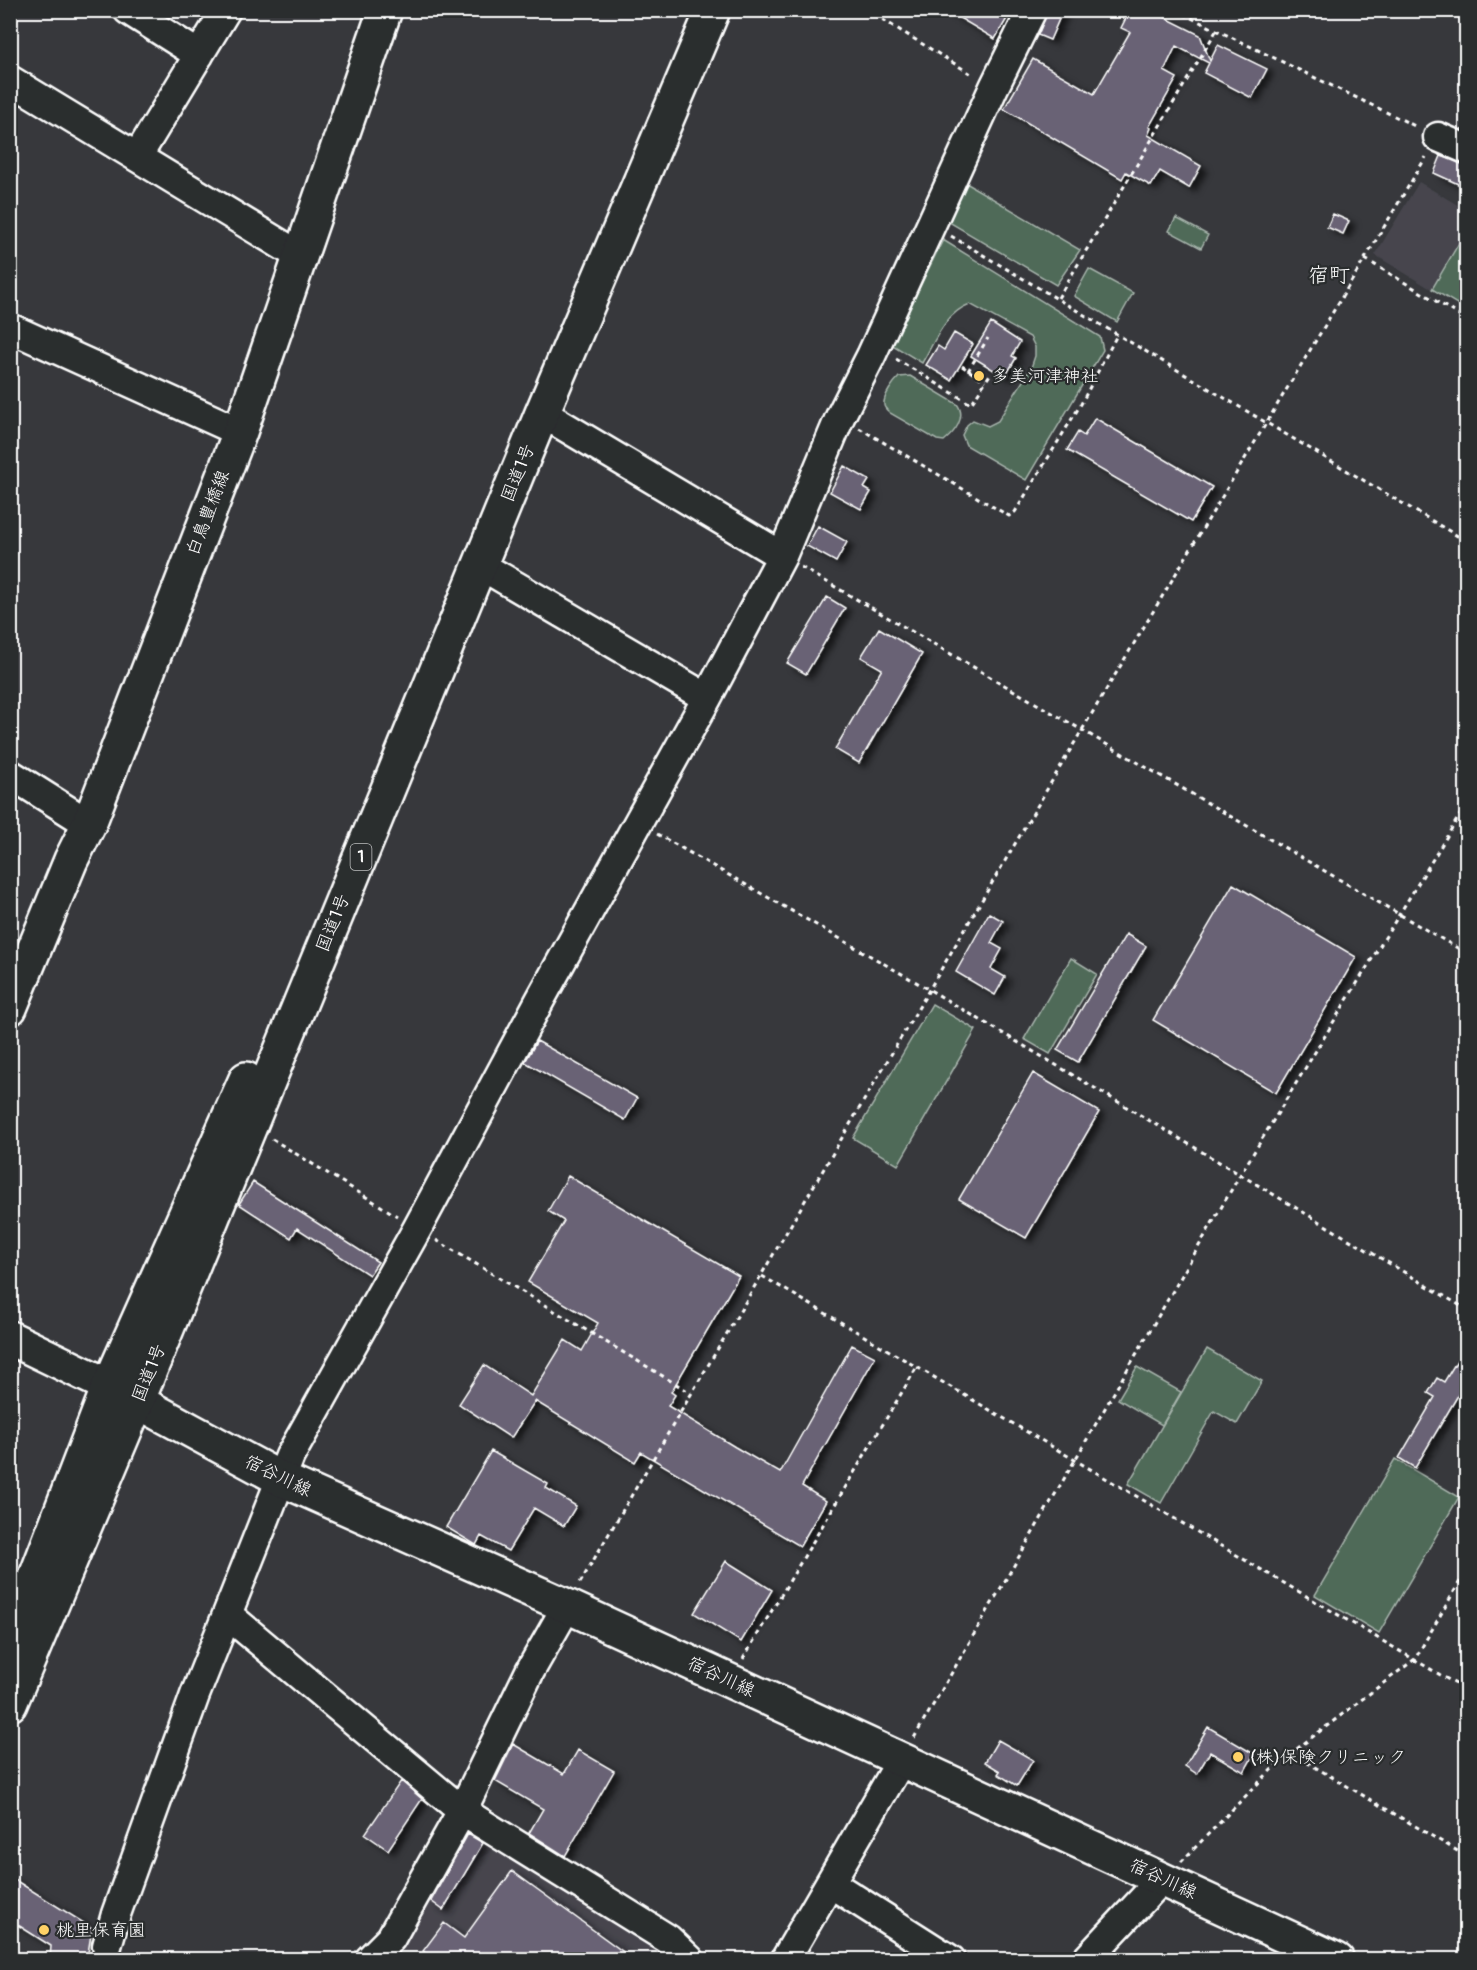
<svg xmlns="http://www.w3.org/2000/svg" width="1477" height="1970" viewBox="0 0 1477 1970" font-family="Pangolin,'Klee One',sans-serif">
  <defs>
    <filter id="shadow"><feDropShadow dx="6" dy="4" stdDeviation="3" flood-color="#0009"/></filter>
  </defs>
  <rect width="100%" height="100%" fill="#37383c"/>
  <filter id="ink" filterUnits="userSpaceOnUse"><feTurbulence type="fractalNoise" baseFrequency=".0167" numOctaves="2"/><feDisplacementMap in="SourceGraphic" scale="12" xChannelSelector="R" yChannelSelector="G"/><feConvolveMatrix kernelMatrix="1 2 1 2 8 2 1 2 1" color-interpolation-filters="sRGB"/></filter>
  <g filter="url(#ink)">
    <!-- built -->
    <path fill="#46454d" d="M1419,182L1466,210V230L1431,289L1375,255Z
      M461,1825L682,1960H379Z"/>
    <!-- green -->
    <path fill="#4f6a59" stroke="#a7b4ac" stroke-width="1.5" d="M966,183L1080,250L1056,285L949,222Z
      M1176,218L1208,235L1201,248L1169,231Z
      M1466,231V299L1462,307L1432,289Z
      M943,240L1100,337L1103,350L1026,480L966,445L962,435L967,425L973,420L988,426L998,421L1031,368L1035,356V347L1030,337L970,304C945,313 935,341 922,363L891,344Z
      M1089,269L1133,293L1117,322L1074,296Z
      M910,376L957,404C967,417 955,432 944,441L937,440L890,413C888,411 884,408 884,405C883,396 894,382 899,377Z
      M1071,958L1097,974L1050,1054L1024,1039Z
      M932,1004L976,1030L898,1165L853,1138Z
      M1207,1349L1262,1381L1237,1424L1214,1411L1161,1503L1128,1484Z
      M1137,1367L1181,1392L1162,1425L1118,1399Z
      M1395,1459L1459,1497L1379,1633L1315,1595Z"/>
    <!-- building -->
    <path fill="#696274" stroke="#fff" stroke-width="1.5" filter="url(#shadow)" d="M946,10H1012L995,39Z
      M1048,10H1063L1050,40L1038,35Z
      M1130,10H1150L1200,35L1210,61L1218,45L1267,69L1252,98L1204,73L1209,63L1176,46L1164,71L1177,78L1149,127L1151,128L1148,135L1201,166L1189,188L1160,171L1151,186L1126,172L1122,179L1004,109L1033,59L1094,94L1130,32L1121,28Z
      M1441,156L1467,165V188L1434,173Z
      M1333,214L1349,221L1343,234L1327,227Z
      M991,323L1020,342L1012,356L1016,358L1005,377L971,356Z
      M954,333L973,344L951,380L926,365L938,346L944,350Z
      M1095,418L1212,487L1191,522L1067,450L1078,432L1084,436Z
      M844,466L869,480L864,488L871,492L861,509L830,492Z
      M818,526L847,542L836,562L807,546Z
      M827,597L845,608L806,674L787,663Z
      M879,628L922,654L859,763L835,749L882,669L861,657Z
      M1233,884L1356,957L1276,1093L1153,1020Z
      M989,913L1003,921L991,943L1002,949L991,969L1005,977L995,995L956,972Z
      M1126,934L1146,946L1078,1062L1057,1050Z
      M537,1041L637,1098L625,1120L525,1062Z
      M1033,1073L1099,1112L1026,1238L959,1199Z
      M568,1176L739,1276L671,1392L675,1395L668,1406L735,1447L780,1473L852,1345L875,1357L802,1486L826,1501L800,1546L641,1452L635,1462L535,1401L511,1438L459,1404L484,1365L531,1396L565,1340L582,1351L598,1323L528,1282L564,1221L548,1211Z
      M253,1182L378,1262L369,1275L297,1228L291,1238L239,1204Z
      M1467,1344V1380L1415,1468L1399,1458L1435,1397L1428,1393L1437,1378L1444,1382Z
      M491,1451L548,1484L546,1488L576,1506L564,1526L534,1508L508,1551L481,1536L476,1545L446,1527Z
      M726,1561L772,1590L741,1642L694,1613Z
      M1208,1727L1254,1754L1244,1772L1210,1752L1197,1774L1185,1766Z
      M998,1740L1033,1760L1017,1786L998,1774L1000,1771L985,1762Z
      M513,1744L564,1774L578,1750L614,1771L565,1856L529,1833L543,1809L495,1781Z
      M401,1781L422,1799L388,1850L365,1834Z
      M468,1834L483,1843L443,1910L431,1901Z
      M512,1871L633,1959H434L423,1951L444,1923L464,1938Z
      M10,1877L92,1928L87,1959H50L51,1946L10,1920Z"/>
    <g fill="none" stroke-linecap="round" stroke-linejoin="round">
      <defs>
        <path id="minor" d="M128,10L199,55
          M10,80L300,256
          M1438,137L1466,149
          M137,157L226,10
          M10,328L240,432
          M542,413L782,556
          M480,565L707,698
          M10,774L89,824
          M228,1615L462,1811L668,1939L690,1960
          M830,1883L951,1960
          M107,1946L116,1914L195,1695L290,1456L417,1229L540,1000L707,698L782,556L840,417L871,356L994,87L1032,10
          M369,1960L391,1938L397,1927L462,1811L530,1671L567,1606
          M785,1960L902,1759
          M1086,1960L1162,1879"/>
        <path id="major" d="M10,1008L71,860L89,824L240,432L385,10
          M10,1338L109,1386L281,1479L567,1606L1337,1960"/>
        <path id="highway" d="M10,1644L109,1386L246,1079
          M10,1704L137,1402L542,413L713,10"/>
      </defs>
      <!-- minor casing -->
      <use href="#minor" stroke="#fff" stroke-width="33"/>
      <!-- major casing -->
      <use href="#major" stroke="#fff" stroke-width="38"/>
      <!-- highway casing -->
      <use href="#highway" stroke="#fff" stroke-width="38"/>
      <!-- path -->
      <path stroke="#fff" stroke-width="3" stroke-dasharray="4.5 4.5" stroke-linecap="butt" d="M867,10L973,75
        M1175,10L1417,127
        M951,236L1466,541
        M1365,259L1466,319
        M1058,298L1216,31
        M896,359L971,404L991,373
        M962,366L985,381
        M968,371L988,338
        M859,428L1009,516L1015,512L1081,404L1117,335
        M801,567L1466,953
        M657,834L930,990L1466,1309
        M272,1139L397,1216
        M436,1240L691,1393
        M762,1276L1466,1690
        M580,1583L1082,730L1426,157
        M743,1659L917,1367
        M914,1738L1240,1175L1466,805
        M1291,1753L1466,1856
        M1181,1862L1277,1764L1415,1659L1466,1571"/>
      <!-- minor -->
      <use href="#minor" stroke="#2a2d2e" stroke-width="28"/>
      <!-- major -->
      <use href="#major" stroke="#2a2d2e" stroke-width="33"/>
      <!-- highway -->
      <use href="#highway" stroke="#2a2d2e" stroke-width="33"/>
    </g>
  </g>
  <!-- markers -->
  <g fill="#ffd166" stroke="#2a2d2e" stroke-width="2">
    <circle cx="979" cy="376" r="6"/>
    <circle cx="1238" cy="1757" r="6"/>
    <circle cx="44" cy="1930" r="6"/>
  </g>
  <g text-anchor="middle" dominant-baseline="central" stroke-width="4.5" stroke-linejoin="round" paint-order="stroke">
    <!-- shield labels -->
    <rect fill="#2a2d2e" stroke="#bfc0c0" stroke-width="1.5" x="350.5" y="844" width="21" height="26" rx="4.5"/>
    <g font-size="16" font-weight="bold" fill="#fff">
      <text x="361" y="857">1</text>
    </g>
    <!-- poi labels -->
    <g font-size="18" fill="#fff" stroke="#2a2d2e" text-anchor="start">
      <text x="991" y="376">多美河津神社</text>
      <text x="1250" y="1757">(株)保険クリニック</text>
      <text x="56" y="1930">桃里保育園</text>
    </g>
    <!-- street labels -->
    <g font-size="18" fill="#fff" stroke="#2a2d2e">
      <text transform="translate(518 473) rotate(-68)">国道1号</text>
      <text transform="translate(208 513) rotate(-69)">白鳥豊橋線</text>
      <text transform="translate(333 923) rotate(-68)">国道1号</text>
      <text transform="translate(149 1373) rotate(-68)">国道1号</text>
      <text transform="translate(278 1476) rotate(26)">宿谷川線</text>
      <text transform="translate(721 1677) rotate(25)">宿谷川線</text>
      <text transform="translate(1163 1879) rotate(25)">宿谷川線</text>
    </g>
    <!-- quarter labels -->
    <g font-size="21" fill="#fff" stroke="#2a2d2e">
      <text x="1329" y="275">宿町</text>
    </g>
  </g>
  <!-- margin -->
  <rect width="1477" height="1970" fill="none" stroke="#2a2d2e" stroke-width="36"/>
  <rect x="18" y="18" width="1441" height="1934" fill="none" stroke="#fff" stroke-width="2" filter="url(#ink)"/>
</svg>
